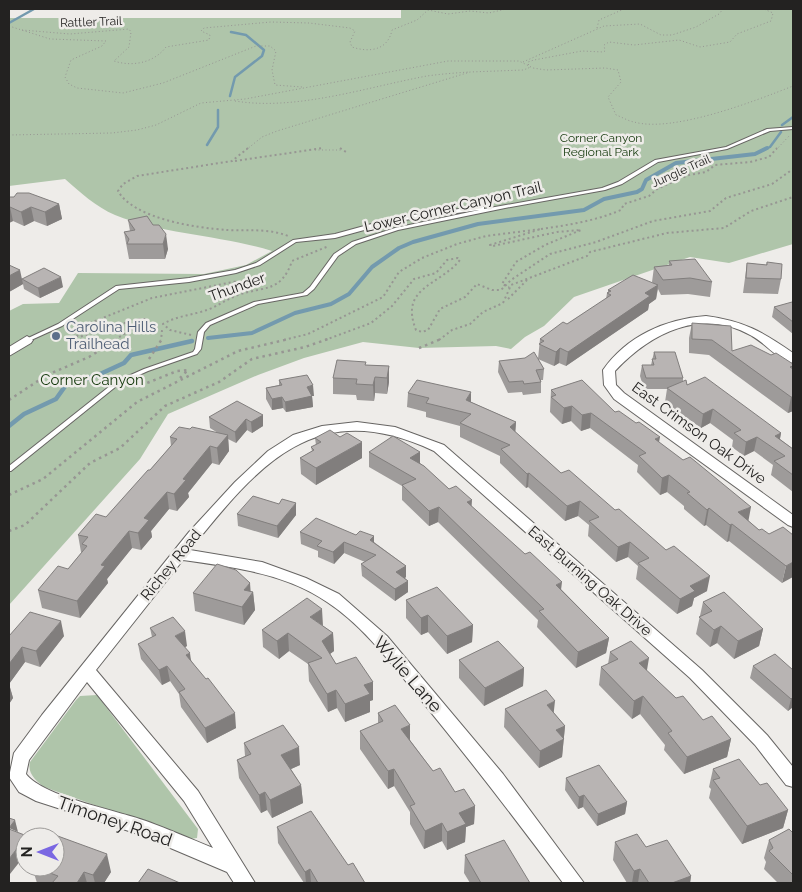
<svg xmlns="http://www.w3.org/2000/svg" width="802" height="892" viewBox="0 0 802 892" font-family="Raleway,sans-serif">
  <rect width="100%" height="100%" fill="#eeece9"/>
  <!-- green -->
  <path fill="#afc5aa" d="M401,9H793V244L729,263L690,257L574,297L544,326L525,337L511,349L496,346L419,348L363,342L304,358L258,375L168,414L140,459L9,605V311L23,304L59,303L78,273L204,274L246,265L272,251C221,235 165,235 115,215C96,207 80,192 65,179L9,186V18H401Z
    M97,695L198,829L197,838L190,839L44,787C36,781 27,773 30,762L76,700L80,696Z"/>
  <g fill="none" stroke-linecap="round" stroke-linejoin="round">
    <!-- stream-far2 -->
    <path stroke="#739aae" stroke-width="2.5" d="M9,23L34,9
      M230,96L235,77L262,56L264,50L246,35L231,32
      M782,125L793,117
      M207,145L218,127V110
      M764,150L770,147L781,132"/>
    <!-- stream-far1 -->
    <path stroke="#739aae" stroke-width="4" d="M208,338L252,333L295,313L331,304L349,294L372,267L399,248L413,242L478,224L584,210L604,199L637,192L642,189L646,180L676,163L755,154L767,148"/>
    <!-- stream -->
    <path stroke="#739aae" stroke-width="4.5" d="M9,426L24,414L56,399L66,385L98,375L124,363L131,355L192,341"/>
    <defs>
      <path id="service" d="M793,127V129L770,131L727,149L658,162L622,184L605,190L505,208L398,230L356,244L338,256L314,289L307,295L258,304L210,325L204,332L201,349L197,354L148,371L119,384L11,471H9V466L115,382L144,369L193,352L195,349L198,332L206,323L254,302L303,293L310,287L334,254L352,242L395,228L479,210L397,221L335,238L296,242L260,265L236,273L189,282L119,289L62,326L29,341H25L24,340L58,324L116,286L189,278L235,270L256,263L293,240L335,234L397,217L482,206L484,207V209L602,188L618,182L655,160L726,147L767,129Z"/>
      <path id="minor" d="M706,316C744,321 763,332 793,353V363C778,360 765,343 752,336C701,307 651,333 615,371L616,385L624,393L793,515V527L788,525L614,399L604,385L603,370C627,336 665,319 706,316Z
        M27,336L33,340L31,343L9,356V347Z
        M357,422L395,427L444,445L702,670L767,735L793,767V787L786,785L755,745L690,678L434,451C316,395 259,464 190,550L262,562L306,578L339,594L387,636L503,774L584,883H563C517,821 470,760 421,700C394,667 364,626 327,602C285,573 232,567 183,560L96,670L198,791L255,883H234L227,872L135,833L36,801L19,792L9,777L14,753L42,715L189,532L235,482L268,451L293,435L322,426ZM87,682L184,801L213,848C191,839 168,829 146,821C116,810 44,797 26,774L29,760Z"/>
    </defs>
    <!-- service casing -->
    <use href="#service" stroke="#676563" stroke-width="2"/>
    <!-- minor casing -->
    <use href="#minor" stroke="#676563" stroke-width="2"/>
    <!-- path-far2 -->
    <path stroke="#979693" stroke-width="1" stroke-dasharray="1 2.5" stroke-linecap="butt" d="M9,26L50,39L106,41L102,46L71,60L65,77L69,84L77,88L123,93L163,83L256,46H270L276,51L272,70L275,85L302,87
      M597,28L599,20L624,9
      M22,30L70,34L129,29L131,32L129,47L114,61C132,67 154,63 166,47L209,40L210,35L201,31L204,28L271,22L309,23L350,28L355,31L350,42L352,47C370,53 388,50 392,30L417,20L428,10L448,14L470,11L489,13L506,9
      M523,62L604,26L640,24L661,35H672L696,27L719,14L723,9
      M235,101C297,111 367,87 427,76C441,74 455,73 469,72
      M9,135L112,133L137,130L156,125L201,103L245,99L448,61H519L533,68L546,70L605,68L618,70L621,82L608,97L616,115C622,117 628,121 634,122C673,133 755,101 793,86
      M246,150L262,137L277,131L470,72L523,70L529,68L528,62L534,60L582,51L603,52L605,51L604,45L609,42L634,45L679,40L700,47L730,42L737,34L771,21L773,13L764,9
      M315,150H342
      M776,150L789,136"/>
    <!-- path-far1 -->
    <path stroke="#979693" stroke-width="2" stroke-dasharray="2 3" stroke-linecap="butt" d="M248,148L232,161L137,176L123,184L118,191C134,219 197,228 227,230C248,231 268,228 288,236
      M340,148L346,152
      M235,161L323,148
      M541,229C568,225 595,221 621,210L624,204L649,196L657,189L689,175L706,172L715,165L750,162L769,157L777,148
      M508,299L527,280
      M131,329L162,331L161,340
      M191,335L170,330L163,324C176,316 193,315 207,310C218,306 227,299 238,295C264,286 281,293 292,261L329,246
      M115,340L147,319H138L79,337L74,334L78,328L152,298L238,281
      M284,340L308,334L383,297L399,272L422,258L457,244L486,236L541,229L490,245L493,246L557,232L581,230L545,245L516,262L502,284L509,287
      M325,340L371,323L392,306L414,279L436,273L447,260L458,258L460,260C439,286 399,287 416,330L422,332L428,330L440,309L465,297L477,284L492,290H501L511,280L550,254L596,242L653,221L710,211L726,198L772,184L793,169
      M439,340L452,330L470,324L483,312L503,303L511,285L587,256L590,252L667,233L724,228L751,211L793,197"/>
    <!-- path -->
    <path stroke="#979693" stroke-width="2.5" stroke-dasharray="2.5 4" stroke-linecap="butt" d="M419,348L441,339
      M149,359L162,339
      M144,381L143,383H147L177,371L188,370L180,378
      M9,400L47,375L89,357L117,339
      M9,495L43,479L137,402L238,351L289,339
      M9,531L25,525L90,463L120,448L165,406L219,382L252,359L305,347L328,339"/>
    <!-- service -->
    <use href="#service" fill="#fff" fill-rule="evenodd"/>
    <!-- minor -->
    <use href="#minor" fill="#fff" fill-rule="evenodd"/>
  </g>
  <!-- wall -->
  <path fill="#9e9b9a" d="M9,197L59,204L62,219L47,226L34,221L24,226L13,221L9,223Z
    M147,216L168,249L165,259H129L124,232L130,231L128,220Z
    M669,261L712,282L710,297L688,294L661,295L658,289L656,299L649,304L648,310L566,366L559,363L554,366L538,359L544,369L543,380H541V393L523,395L522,392L508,393L498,372L499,361L538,359L540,339L567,324L606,299L607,293L608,292V290L653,283L652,282L654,267L669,265Z
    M767,262L781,279L778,294L743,293L747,263L766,265Z
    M9,265L22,279L63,287L40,298L24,289L23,284L9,292Z
    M793,303V334L772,317L774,307Z
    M692,323L732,351L771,355L793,364V411L788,413L709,355L689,353V338Z
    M654,352L683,378V381L687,385L781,433L780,439L793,449V492L771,475L773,465L754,451L744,456L732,447L733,440L710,423L701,428L665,402L667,389H644L640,376L642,365H651Z
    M366,365L389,366V382L387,394L375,393L374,401L357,400L356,395L333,394V378Z
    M279,380L314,396H312L313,407L286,412L283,408L272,410L266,399V388L279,385Z
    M551,390L615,412L659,442L759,530L769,534L793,535L782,583L729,541L727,542L706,525L704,526L684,509V506L667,492L660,495L637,472L638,465L590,428L581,431L571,421L562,424L550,412Z
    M408,393L471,402L516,422L515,432L561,473L707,591L694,598L692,606L677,614L636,579L638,566L628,557L616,562L588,536L589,525L578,516L565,521L528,487L526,488L500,463V456L460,437V426L426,417V412L407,407Z
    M263,415V426L252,433L247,430L236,443L228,439L229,451L219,465L212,463L188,493L189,497L177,511L169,509L151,531L152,537L141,550L132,548L107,579L108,583L80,618L42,608L38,590L68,569L82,552H81L78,535L106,517L150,470L171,446L170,437L190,429L218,433L210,428L209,417Z
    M315,438L362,458L316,485L301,474L300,458L312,451L311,447L316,445Z
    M369,452H420V463L449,489L471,506L561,589L609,638L606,653L576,668L537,627L538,620L438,522L429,526L402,500V486L369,467Z
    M237,514L296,515L278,538L238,526Z
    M300,532L374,542L406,566V577L405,578L408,581V592L395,601L362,576L361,564L365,562L344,553L334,564L318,557V551L301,544Z
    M250,592H253L255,610L244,625L195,611L193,593Z
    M406,600L473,625L472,642L447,654L428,632L421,635L406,618Z
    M703,602L763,629L759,646L734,659L717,643L710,647L696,634Z
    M323,626L333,633L334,651L330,654L336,664L373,682V700L370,701V712L345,722L337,708L328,712L309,681L308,664L289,651L279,659L263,647L262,630Z
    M150,628L187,646L185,647L191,660L236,728L207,743L181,707L179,694L170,681L162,685L141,659L138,644L152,637Z
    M9,636H64L40,667L25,662L9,684L13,698L9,704Z
    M610,652L647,671L676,698L703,720L731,739L727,757L684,774L664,750L665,745L640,714L632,719L599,685L601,667L608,664Z
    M459,660L524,668L523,686L484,706L459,678Z
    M753,666L793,670V707L788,711L750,678Z
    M505,709L554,713L565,726L562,757L539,768L504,727Z
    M378,713L410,740L433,771L455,792L475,806L474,824L466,827L465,842L447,850L442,841L424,849L410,824V812L394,786L388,789L360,749V731L378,724Z
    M244,743L300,765L291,769L301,785L303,803L272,818L267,810L261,813L239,778L237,760L245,756Z
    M713,769L760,785L788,810L783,828L742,844L709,798L711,789L709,787Z
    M566,778L627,802L625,814L597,826L583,807L578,809L565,790Z
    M277,827L348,865L365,883H304L278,843Z
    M793,833V883H778L764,869L766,862L764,858L769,840Z
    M615,842L646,847L691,876L690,883H627L613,860Z
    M465,855L530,883H470L464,873Z
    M32,867H55L111,872L104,883H37Z"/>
  <!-- shaded-wall -->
  <path fill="#817e7d" d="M59,204L62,219L47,226L45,212Z
    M10,207L13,221L9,223V208Z
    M31,207L34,221L24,226L21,212Z
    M166,234L168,249L165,259L163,244Z
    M20,270L23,284L9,292V276Z
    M61,277L63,287L40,298L38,288Z
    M658,285L656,299L649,304L648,310L566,366L568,352L645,293Z
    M560,348L559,363L554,366L556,352Z
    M389,366V382L387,394V378Z
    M375,377V393L374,401L373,385Z
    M313,385L314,396H312L313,407L286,412L285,402L307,387Z
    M471,392V406L466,400Z
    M282,397L283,408L272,410V399Z
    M791,397H793V411L788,413Z
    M572,406L571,421L562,424L564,408Z
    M713,409L710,423L701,428L703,414Z
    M591,413L590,428L581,431L582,415Z
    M263,415V426L252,433L251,422Z
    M246,419L247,430L236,443L235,432Z
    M516,422L515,437L510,427Z
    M781,433L778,448L775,436Z
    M228,435L229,451L219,465L217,448Z
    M660,437L657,453L655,439Z
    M757,437L754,451L744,456L746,442Z
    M362,442V458L316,485V468Z
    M210,446L212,463L188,493L189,497L177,511L174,494L183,479Z
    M420,452V467L410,458Z
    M529,473L528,487L526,488L527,474Z
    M669,475L667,492L660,495L662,478Z
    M167,492L169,509L151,531L152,537L141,550L138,533L144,518Z
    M472,500L471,515L467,502Z
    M580,501L578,516L565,521L567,506Z
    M296,503V515L278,538L277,526Z
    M439,507L438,522L429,526V511Z
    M751,507L748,523L738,512Z
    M709,508L706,525L704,526L707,510Z
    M732,524L729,541L727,542L730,525Z
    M129,531L132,548L107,579L108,583L80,618L77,601L101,565Z
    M374,536V548L370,540Z
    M344,542V553L334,564L333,552Z
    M630,542L628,557L616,562L618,547Z
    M793,562V577L782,583L786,566Z
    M406,566V577L396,584V572Z
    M710,576L707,591L694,598L692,606L677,614L680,599L690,586Z
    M408,581V592L395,601V589Z
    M562,582L560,598L556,585Z
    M250,583L251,596L253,592L255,610L244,625L242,607L244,590Z
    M322,609L323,626L310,617Z
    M428,615V632L421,635V618Z
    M61,621L64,636L40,667L36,651Z
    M473,625L472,642L447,654V636Z
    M721,626L717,643L710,647L714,630Z
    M763,629L759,646L734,659L738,641Z
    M185,631L187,646L178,651L175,636Z
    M288,633L289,651L279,659L277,641Z
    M333,633L334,651L323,659L322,641Z
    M609,638L606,653L576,668L578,652Z
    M22,647L25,662L9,684L13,698L9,704V664Z
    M190,653L192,668L186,655Z
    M649,658L646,676L639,663Z
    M167,666L170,681L162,685L159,670Z
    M524,668L523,686L484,706L485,688Z
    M373,682V700L370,701V712L345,722V704L364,685Z
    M336,690L337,708L328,712L327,694Z
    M643,696L640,714L632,719L634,701Z
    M793,697V707L788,711L791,699Z
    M555,701L553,719L547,705Z
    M235,713L236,728L207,743L205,728Z
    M410,725V743L401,729Z
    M565,726L562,757L539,768L540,751L556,730Z
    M731,739L727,757L684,774L687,757Z
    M299,747L300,765L282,773L281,755Z
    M394,769V786L388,789V771Z
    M301,785L303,803L272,818L270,800Z
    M265,792L267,810L261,813L259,795Z
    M584,795L583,807L578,809L579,797Z
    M627,802L625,814L597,826L598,814Z
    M475,806L474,824L466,827L465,842L447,850V832L459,813Z
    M788,810L783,828L742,844L747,826Z
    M15,820L18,832L9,828Z
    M442,823V841L424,849L425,831Z
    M25,838V855L10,874L9,870V859Z
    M107,854L111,872L104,883H95L93,875Z
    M310,869L311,883H306L305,872Z
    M640,869L638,883H632L634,871Z
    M84,872L87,883H77Z
    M691,876L690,883H672Z"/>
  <!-- building -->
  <path fill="#b8b4b3" stroke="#817e7d" d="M17,193H29L59,204L45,212L31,207L21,212L10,207L9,208V197H14Z
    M147,216L153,225H159L166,234L163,244H127L129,239L124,232L135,230L128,220Z
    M695,259L712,282L690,278L663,280L654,267L672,265L669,261Z
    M767,262L782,264L781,279L746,278L747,263L767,265Z
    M9,265L20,270L9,276Z
    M44,268L61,277L38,288L22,279Z
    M633,275L658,285L645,293L650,296L568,352L560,348L556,352L539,344L544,341L540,339L563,322L567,324L611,295L607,293L611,291L608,290Z
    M792,302L793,303V322L774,307Z
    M692,323L731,326L732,351L751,345L771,355L776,353L793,364V366L790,367L793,369V397H791L712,340L692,339Z
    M534,352L544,369L536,370L541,382L524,384L523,381L509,382L499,361L525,358Z
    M654,352H675L683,378H646L642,365H654L652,359H656Z
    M337,360L366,362L365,365L389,366L387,378L375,377L373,385L356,384L357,379L333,378Z
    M307,375L313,385L307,387L312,396L285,402L282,397L272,399L266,388L282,385L279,380Z
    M705,377L781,433L775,436L793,449V475L774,461L785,456L757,437L746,442L734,433L741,430L713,409L703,414L667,388L686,380L687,385Z
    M417,380L471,392L466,400L516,422L510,427L561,473L569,470L615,510L619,509L666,550L674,546L710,576L690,586L695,591L680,599L638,563L649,558L630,542L618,547L589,521L599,517L580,501L567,506L529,473L527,474L501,449L510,445L460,423L471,414L426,403L429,398L408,393Z
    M582,380L615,412L619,411L636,423L639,422L660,437L655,439L683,460L690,457L751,507L738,512L759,530L762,529L769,534L783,527L793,535V562L786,566L732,524L730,525L709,508L707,510L687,493L690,492L669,475L662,478L639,456L646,453L591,413L582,415L572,406L564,408L551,397L556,395L551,390Z
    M237,401L263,415L251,422L246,419L235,432L209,417Z
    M179,427L190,429L192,427L228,435L217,448L210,446L183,479L186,480L174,494L167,492L144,518L149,520L138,533L129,531L101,565L105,566L77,601L38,590L58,566L68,569L87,546L82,544L88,537L78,535L96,514L106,517L148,470H150L177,439L170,437Z
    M330,430L340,437L347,433L362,442L316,468L300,458L314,450L311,447L321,442L315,438Z
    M393,436L420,452L410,458L424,466L449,489L456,486L472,500L467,502L525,554L530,552L562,582L556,585L609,638L578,652L539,611L544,609L439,507L429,511L402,485L416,479L369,452Z
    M253,496L279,504L282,499L296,503L277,526L237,514Z
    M316,518L356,535L360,531L374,536L370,540L406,566L396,572L408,581L395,589L361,564L376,555L344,542L333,552L317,546L322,541L300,532Z
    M217,564L236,570L250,583L244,590L253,592L242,607L193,593Z
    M437,587L473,625L447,636L428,615L421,618L406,600Z
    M724,592L763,629L738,641L721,626L714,630L699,617L712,611L703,602Z
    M307,598L322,609L310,617L333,633L322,641L336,664L356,657L373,682L364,685L370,694L345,704L336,690L327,694L308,663L322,658L288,633L277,641L262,630Z
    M30,612L61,621L36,651L22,647L9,664V636Z
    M173,617L185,631L175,636L190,653L186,655L206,679L208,678L235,713L205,728L179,692L185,689L167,666L159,670L138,644L156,635L150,628Z
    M498,641L524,668L485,688L459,660Z
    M631,641L649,658L639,663L676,698L683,696L703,720L712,716L731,739L687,757L668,733L672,731L643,696L634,701L601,667L618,659L610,652Z
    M775,654L793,670V697L791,699L753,666Z
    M546,690L555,701L547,705L565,726L556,730L564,739L540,751L505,709Z
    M395,705L410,725L401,729L433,771L440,768L455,792L464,789L475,806L459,813L466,824L447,832L442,823L425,831L410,806L415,804L394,769L388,771L360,731L383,721L378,713Z
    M283,725L299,747L281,755L301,785L270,800L265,792L259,795L237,760L251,754L244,743Z
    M739,759L760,785L767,783L788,810L747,826L713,780L720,778L713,769Z
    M599,765L627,802L598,814L584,795L579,797L566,778Z
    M311,811L348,865L353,863L365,883H318L310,869L305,872L277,827Z
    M9,818L15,820L9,828Z
    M9,829L27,836L25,837V838L9,859Z
    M789,829L793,833V875L769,851L773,848L769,840Z
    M637,834L646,847L667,840L691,876L672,883H649L640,869L634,871L615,842Z
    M55,835L107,854L93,875L84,872L77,883H52L58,876L34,867H55V837H54Z
    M504,840L530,883H481L465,855Z
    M148,869L180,883H138Z"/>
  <!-- markers -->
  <circle fill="#5c6f8a" stroke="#eeece9" stroke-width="2" cx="56" cy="336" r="5"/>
  <g text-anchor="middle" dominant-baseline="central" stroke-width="5" stroke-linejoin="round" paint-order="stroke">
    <!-- far-street labels -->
    <g font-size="12" fill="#232221" stroke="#eeece9">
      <text transform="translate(91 22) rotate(-2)">Rattler Trail</text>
      <text transform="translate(681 171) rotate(-24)">Jungle Trail</text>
    </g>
    <!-- far-park labels -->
    <g font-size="12" fill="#13380b" stroke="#eeece9">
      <text x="601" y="138">Corner Canyon<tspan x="601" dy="14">Regional Park</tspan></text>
    </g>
    <!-- street labels -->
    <g font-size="15" fill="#232221" stroke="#eeece9">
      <text transform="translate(453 207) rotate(-13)">Lower Corner Canyon Trail</text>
      <text transform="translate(237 287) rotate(-20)">Thunder</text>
      <text transform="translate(699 433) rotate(36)">East Crimson Oak Drive</text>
      <text transform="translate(171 565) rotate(-51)">Richey Road</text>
      <text transform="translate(590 581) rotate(41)">East Burning Oak Drive</text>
    </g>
    <!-- service labels -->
    <g font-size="15" fill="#4e5e75" stroke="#eeece9" text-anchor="start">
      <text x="66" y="327">Carolina Hills<tspan x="66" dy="17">Trailhead</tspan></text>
    </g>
    <!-- park labels -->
    <g font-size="15" fill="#13380b" stroke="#eeece9">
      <text x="92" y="380">Corner Canyon</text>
    </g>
    <!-- near-street labels -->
    <g font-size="18" fill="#232221" stroke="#eeece9">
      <text transform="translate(408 674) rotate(49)">Wylie Lane</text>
      <text transform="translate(115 821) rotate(19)">Timoney Road</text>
    </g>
  </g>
  <!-- border -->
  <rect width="802" height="892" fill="none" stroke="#232221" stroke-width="20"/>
  <!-- north arrow -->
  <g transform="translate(40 852) rotate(270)"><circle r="24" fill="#eeece9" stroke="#9d9b99"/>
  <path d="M0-4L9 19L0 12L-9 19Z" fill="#7a67e2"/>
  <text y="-8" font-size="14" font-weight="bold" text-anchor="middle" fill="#232221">N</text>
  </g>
</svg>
